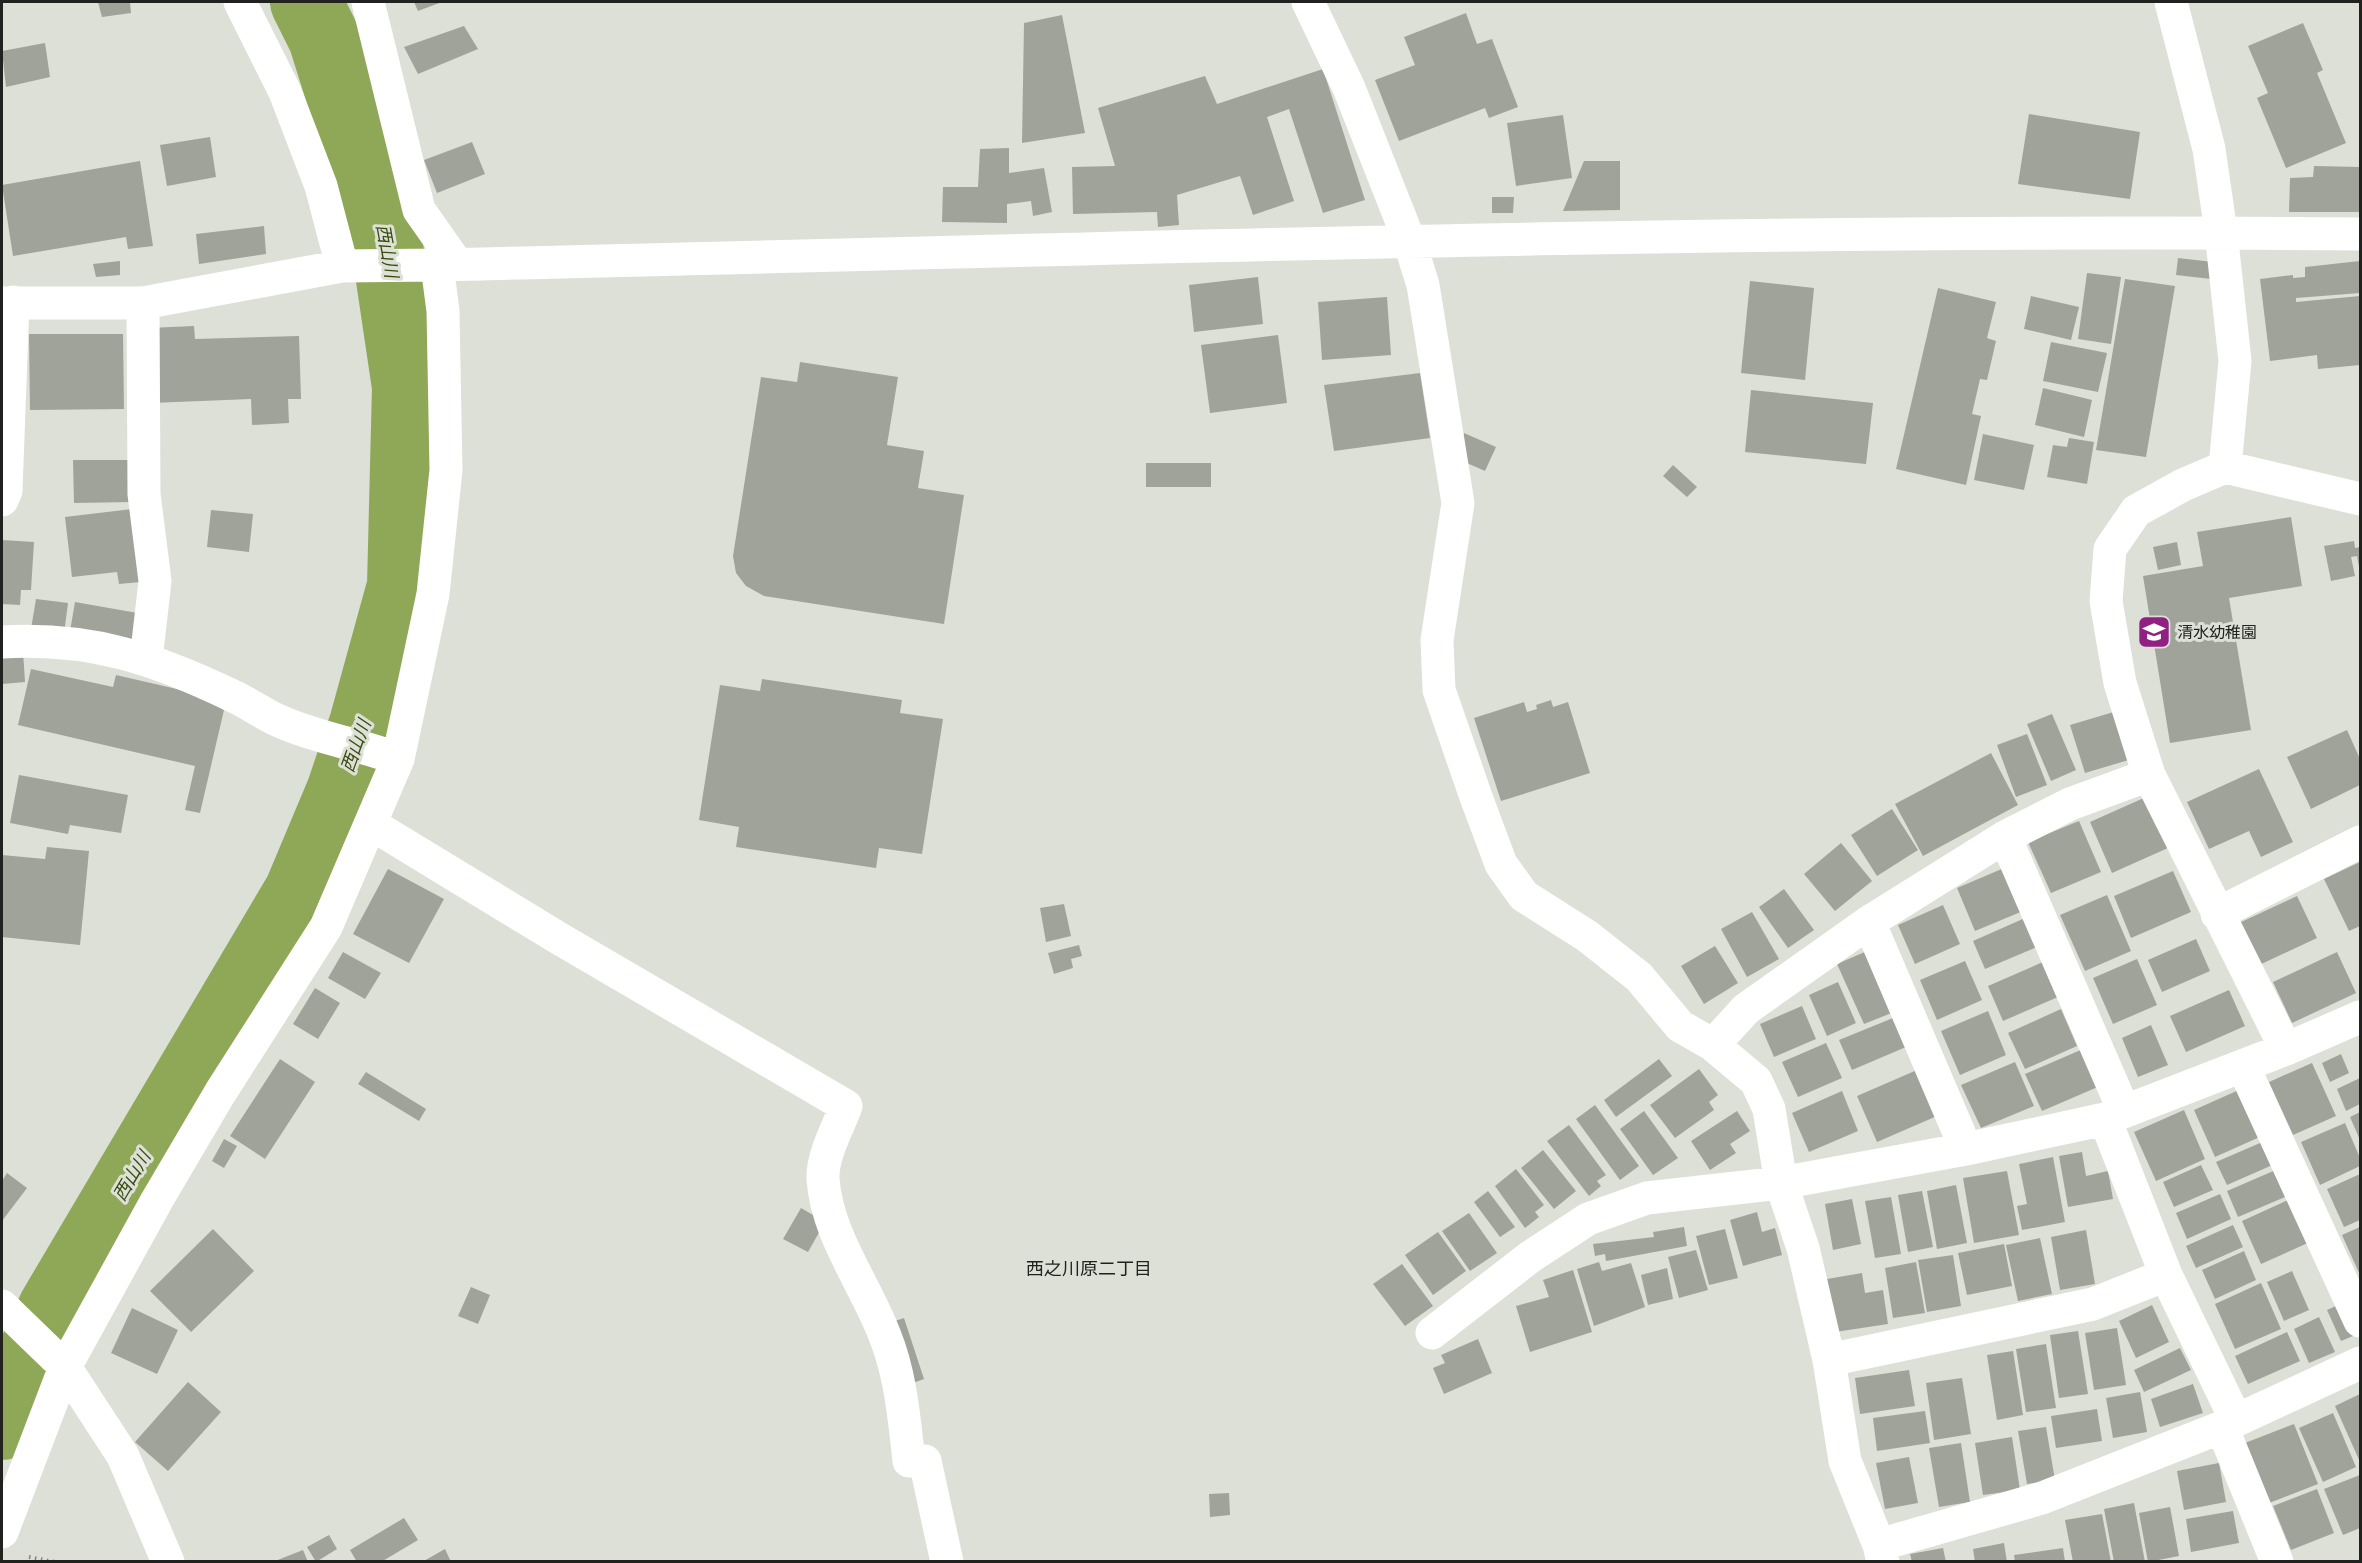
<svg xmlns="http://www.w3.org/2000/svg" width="2362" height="1563" viewBox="0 0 2362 1563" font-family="Figtree,'Noto Sans JP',sans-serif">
  <rect width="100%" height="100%" fill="#dce0d6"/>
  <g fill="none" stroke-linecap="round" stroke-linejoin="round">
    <!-- river -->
    <path stroke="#8ea857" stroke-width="72" d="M2,1424L54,1308L300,892L342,792L365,724L403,586L408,387L385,232L324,38L306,2"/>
  </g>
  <!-- building -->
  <path fill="#a0a39a" d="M98,2H130L131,13L102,17Z
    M414,2H442L418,11Z
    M1466,13L1477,44L1492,39L1518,107L1489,118L1485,108L1399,141L1375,80L1415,65L1404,37Z
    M1062,15L1085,133L1022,143L1024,23Z
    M2303,23L2323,70L2317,73L2346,143L2286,168L2257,98L2268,93L2248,46Z
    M464,26L478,49L418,74L404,47Z
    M45,43L50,77L6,87L2,51Z
    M1323,69L1365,200L1323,213L1289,109L1267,117L1294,201L1253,215L1240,176L1177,195L1179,225L1158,227L1157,212L1073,214L1072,167L1115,166L1098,108L1205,76L1217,104Z
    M2029,114L2140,132L2130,199L2018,184Z
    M1563,115L1572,178L1516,186L1507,123Z
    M210,137L216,177L167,186L160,145Z
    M472,142L485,174L437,193L424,160Z
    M1009,148V173L1044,168L1052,212L1033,216L1031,201L1007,204V223L942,222L943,187H978L980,149Z
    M140,161L153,246L128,249L126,237L13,256L2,185Z
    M1584,161H1620V210L1563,211Z
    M2314,166L2360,167V212H2289L2290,178L2313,177Z
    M1492,197H1514L1513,213H1492Z
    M264,226L266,254L199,264L196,234Z
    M2178,258L2213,262L2211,279L2176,275Z
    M120,261V275L96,277L93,264Z
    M2360,261V293L2296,298V302L2360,296V365L2318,369L2317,355L2270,361L2260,279L2293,275V278L2305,277V267Z
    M2087,273L2121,277L2111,344L2078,339Z
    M1258,277L1263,324L1194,332L1189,285Z
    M2125,279L2175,286L2146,457L2096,450Z
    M1750,281L1814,288L1805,380L1741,373Z
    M1938,288L1996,302L1987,338L1996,341L1987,380L1980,379L1972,414L1981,416L1966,485L1896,469Z
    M2031,296L2079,307L2071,340L2024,329Z
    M1387,297L1391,355L1322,360L1318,302Z
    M194,326L195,339L299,336L301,399H288L289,423L252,425L251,399L151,403L148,328Z
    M29,334H123L124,409L30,410Z
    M1278,335L1287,403L1210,413L1201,345Z
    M2051,342L2107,353L2098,392L2043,381Z
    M800,362L898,377L887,445L924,451L918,488L964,495L944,624L764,596L746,586L736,573L733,556L761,377L797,382Z
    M1420,373L1430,438L1334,451L1324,385Z
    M2043,388L2092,400L2084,437L2035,425Z
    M1751,390L1873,403L1866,464L1745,452Z
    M1464,433L1496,447L1485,471L1453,457Z
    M1983,434L2034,445L2024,490L1974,480Z
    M2069,438L2094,442L2087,484L2047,477L2053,445L2067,447Z
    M73,460H133V502L74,503Z
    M1146,463H1211V487H1146Z
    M1673,465L1697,487L1687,497L1663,476Z
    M132,509L140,582L119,584L117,572L72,577L65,517Z
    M211,510L253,514L249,552L207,547Z
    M2291,517L2302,586L2229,598L2251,730L2170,743L2143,576L2203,566L2197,532Z
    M2,540L34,542L31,590H21L20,605L2,604Z
    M2354,541L2355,548L2360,547V572L2357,556L2351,557L2355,576L2331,581L2324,546Z
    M2177,542L2181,565L2158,570L2153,547Z
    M36,599L68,603L64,634L31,629Z
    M75,602L143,614L138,642L70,631Z
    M23,651L25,682L2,684V653Z
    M31,669L113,687L116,675L194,693L224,710L200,813L185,810L195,766L18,725Z
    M762,679L902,700L900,713L943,719L922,854L879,848L876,868L736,847L739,827L699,820L720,685L760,691Z
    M1551,700L1553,707L1568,702L1590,773L1501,801L1474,718L1524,702L1527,712L1537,709L1536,705Z
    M2117,711L2132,759L2085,773L2070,725Z
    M2052,714L2076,770L2051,781L2027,724Z
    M2347,730L2360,759V785L2311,809L2287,757Z
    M2027,734L2047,785L2016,797L1997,745Z
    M1991,753L2018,805L1923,856L1895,804Z
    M2259,769L2293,842L2261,857L2249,831L2209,849L2187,802Z
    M19,775L128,795L121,833L70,825L68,834L10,823Z
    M2146,797L2168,848L2112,873L2090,822Z
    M1892,809L1918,850L1877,876L1851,835Z
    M2079,821L2101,872L2051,893L2028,842Z
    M1841,843L1872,881L1835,911L1804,874Z
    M47,847L89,851L80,945L2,937V855L45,859Z
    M2360,862V926L2349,931L2324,879Z
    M2004,868L2023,911L1975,931L1957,888Z
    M388,869L444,899L409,963L353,934Z
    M2173,871L2191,912L2131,938L2114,896Z
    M1784,889L1814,930L1788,948L1759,907Z
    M2107,895L2131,951L2085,971L2060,915Z
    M2297,896L2317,938L2257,966L2237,924Z
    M1064,904L1071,936L1046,942L1040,908Z
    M1943,905L1960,944L1915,964L1898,925Z
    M1752,912L1779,959L1747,977L1721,929Z
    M2025,918L2037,947L1985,969L1973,941Z
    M2196,939L2210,971L2162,992L2148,960Z
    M1079,945L1082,956L1071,959L1073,968L1054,974L1048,953Z
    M1715,946L1738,983L1704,1004L1681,966Z
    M1867,951L1894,1012L1864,1024L1837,964Z
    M343,952L381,973L365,999L328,978Z
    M2337,952L2356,993L2292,1023L2273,982Z
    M2137,959L2157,1005L2113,1024L2093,978Z
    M1965,961L1982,1000L1937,1020L1920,980Z
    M2043,962L2058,997L2003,1021L1988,986Z
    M1838,982L1856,1023L1827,1036L1809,995Z
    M315,988L340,1003L318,1039L293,1024Z
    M2229,990L2245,1026L2186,1052L2170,1016Z
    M1802,1006L1816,1039L1774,1057L1760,1024Z
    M2061,1009L2077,1046L2025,1069L2008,1033Z
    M1988,1011L2006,1055L1960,1075L1941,1031Z
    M1893,1018L1906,1047L1852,1070L1839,1040Z
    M2151,1025L2168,1065L2138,1077L2122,1038Z
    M1826,1043L1842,1078L1798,1097L1782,1062Z
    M2083,1049L2100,1086L2042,1111L2025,1074Z
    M2341,1054L2349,1073L2330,1082L2322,1063Z
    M280,1059L315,1082L265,1159L230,1136Z
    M1659,1059L1672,1076L1616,1117L1604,1100Z
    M2015,1062L2034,1106L1981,1128L1961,1085Z
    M2312,1063L2336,1116L2293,1135L2269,1082Z
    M1699,1069L1718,1095L1709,1102L1714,1110L1675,1138L1650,1105Z
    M1917,1070L1937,1116L1877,1142L1857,1096Z
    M366,1072L426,1109L419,1121L358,1084Z
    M2360,1078V1104L2346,1111L2337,1089Z
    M2241,1089L2262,1136L2215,1157L2194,1110Z
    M1842,1091L1858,1131L1809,1152L1792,1113Z
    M1595,1105L1639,1166L1620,1180L1576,1119Z
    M2184,1110L2205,1159L2156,1181L2134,1132Z
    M1644,1111L1678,1158L1653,1175L1620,1129Z
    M1737,1111L1750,1131L1730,1144L1736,1153L1710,1170L1691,1141Z
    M2360,1112V1140L2350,1117Z
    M2345,1123L2360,1158V1166L2320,1185L2301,1142Z
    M1569,1125L1606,1175L1597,1181L1601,1186L1589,1196L1547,1141Z
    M224,1139L237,1146L224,1168L212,1161Z
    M2267,1140L2277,1163L2227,1185L2216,1162Z
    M1543,1150L1576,1191L1554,1209L1521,1168Z
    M2082,1152L2086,1176L2108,1171L2113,1199L2068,1207L2059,1156Z
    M2053,1157L2065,1222L2022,1230L2017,1206L2027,1204L2019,1164Z
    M2201,1165L2213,1190L2174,1207L2163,1182Z
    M1516,1169L1544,1205L1535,1212L1539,1217L1525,1228L1495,1186Z
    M2278,1169L2290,1195L2238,1217L2227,1191Z
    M2007,1171L2019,1235L1974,1243L1963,1178Z
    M7,1173L27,1188L2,1221V1181Z
    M2360,1174V1220L2344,1227L2327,1189Z
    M1956,1185L1967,1243L1937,1249L1927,1191Z
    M1488,1191L1515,1227L1500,1237L1474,1202Z
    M1922,1191L1933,1247L1908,1252L1898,1195Z
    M2220,1194L2231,1219L2187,1239L2176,1213Z
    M1891,1197L1901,1254L1875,1258L1865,1201Z
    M1852,1199L1861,1244L1833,1250L1825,1204Z
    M2290,1199L2310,1242L2261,1264L2242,1221Z
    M801,1208L825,1222L808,1252L783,1239Z
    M1757,1212L1762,1232L1775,1228L1782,1255L1743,1266L1730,1220Z
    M1469,1213L1497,1253L1470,1271L1442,1231Z
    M2233,1225L2243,1247L2196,1268L2186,1246Z
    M1684,1227L1687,1246L1606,1261L1605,1254L1595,1256L1593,1244L1654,1237L1653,1232Z
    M2360,1227V1275L2342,1235Z
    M213,1229L254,1271L191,1332L150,1291Z
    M1725,1229L1738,1278L1709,1285L1696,1236Z
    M2086,1230L2095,1284L2060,1290L2051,1237Z
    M1438,1232L1466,1271L1433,1295L1405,1255Z
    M2040,1238L2052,1294L2018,1301L2006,1245Z
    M2004,1244L2012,1286L1967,1295L1958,1253Z
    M1696,1250L1708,1290L1679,1298L1668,1257Z
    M2244,1251L2256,1280L2215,1299L2202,1270Z
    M1953,1255L1961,1306L1927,1312L1918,1260Z
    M1599,1262L1602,1271L1631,1263L1645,1307L1594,1326L1577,1269Z
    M1916,1262L1925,1313L1893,1318L1885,1268Z
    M1402,1264L1433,1306L1405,1326L1373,1284Z
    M1667,1268L1673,1299L1648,1305L1641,1275Z
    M1573,1270L1592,1332L1530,1352L1516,1306L1549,1297L1543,1280Z
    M2292,1271L2309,1310L2284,1321L2267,1282Z
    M1862,1273L1865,1293L1883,1290L1888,1324L1835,1332L1827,1279Z
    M2261,1283L2281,1329L2235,1349L2215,1304Z
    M471,1287L490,1295L478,1324L458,1316Z
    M2152,1305L2169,1342L2136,1358L2119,1321Z
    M2338,1305L2353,1336L2341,1341L2327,1310Z
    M132,1308L178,1330L157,1374L111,1353Z
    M2319,1317L2335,1352L2309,1363L2294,1329Z
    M904,1318L924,1379L910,1384L889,1323Z
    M2117,1328L2126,1385L2094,1390L2085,1333Z
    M2078,1331L2088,1394L2059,1398L2050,1335Z
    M2287,1332L2300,1361L2248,1384L2235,1356Z
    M1478,1339L1492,1373L1444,1394L1433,1368L1445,1363L1441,1355Z
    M2046,1344L2056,1408L2026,1412L2016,1349Z
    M2180,1348L2191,1370L2144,1392L2134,1370Z
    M2013,1351L2023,1415L1997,1420L1987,1355Z
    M1909,1370L1915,1406L1860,1414L1855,1378Z
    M1962,1378L1971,1434L1934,1440L1926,1383Z
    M188,1382L221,1412L168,1471L135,1442Z
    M2193,1384L2203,1413L2160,1427L2151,1399Z
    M2140,1392L2147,1432L2113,1438L2106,1398Z
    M2360,1394V1462L2335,1406Z
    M2097,1409L2102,1441L2056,1448L2051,1416Z
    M1925,1411L1930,1443L1877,1451L1873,1418Z
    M2333,1413L2356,1467L2323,1482L2299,1428Z
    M2294,1424L2318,1484L2269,1503L2245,1443Z
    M2046,1427L2055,1480L2027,1484L2018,1431Z
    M2012,1437L2020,1490L1983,1495L1975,1443Z
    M1961,1443L1970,1502L1939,1507L1929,1448Z
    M1909,1457L1918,1503L1885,1509L1876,1463Z
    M2219,1463L2226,1502L2184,1510L2177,1471Z
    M2360,1475V1528L2343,1535L2324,1489Z
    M2317,1489L2334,1533L2291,1550L2273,1506Z
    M1229,1493L1230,1515L1210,1517L1209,1494Z
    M2134,1503L2145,1562H2114L2104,1509Z
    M2170,1507L2179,1556L2148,1562L2139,1513Z
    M2233,1511L2239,1543L2191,1552L2186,1519Z
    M2102,1514L2111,1562H2073L2065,1520Z
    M404,1518L418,1540L381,1562H357L350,1550Z
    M329,1535L337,1549L316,1562L307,1547Z
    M2004,1543L2007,1562H1975L1973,1549Z
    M1943,1548L1946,1562H1912L1910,1554Z
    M2063,1548L2065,1562H2015L2014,1555Z
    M445,1549L451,1562H422Z
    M303,1550L308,1562H275V1561Z"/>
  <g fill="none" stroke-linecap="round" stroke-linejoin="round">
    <!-- path -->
    <path stroke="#82857e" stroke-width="4" stroke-dasharray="1.5 4.5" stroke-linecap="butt" d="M29,1557L55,1562"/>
    <!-- minor -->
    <path stroke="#fff" stroke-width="33" d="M240,2L285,92L321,186L342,266
      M368,2L419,210L457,264
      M1308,2L1349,88L1409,240L1423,285L1458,503L1437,640L1439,690L1476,797L1501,864L1524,896L1587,936L1639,977L1680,1026L1713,1045L1756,1081L1769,1109L1781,1183L1803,1248L1829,1360L1845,1461L1879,1545L1883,1562
      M2171,2L2209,149L2221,232L2235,361L2225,467L2183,485L2136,511L2110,549L2106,601L2120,683L2149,775L2286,1049
      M2,303H143L342,266L437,265C1078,250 1719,228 2360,234
      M143,303L144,494L155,581L146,660
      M2225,467L2360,499
      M2,500L6,491L13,302
      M2,642C90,637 154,658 233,696C248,703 262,713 277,720C316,738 359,744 398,759
      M371,824L560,939L846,1106C838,1128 822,1155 823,1179C827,1236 866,1285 885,1336C901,1376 904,1418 909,1461H925L947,1562
      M2005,837L2124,1111
      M2217,914L2360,842
      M1869,922L1966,1149
      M1713,1045L1746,1009L1869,922L2005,837L2070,804L2149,775
      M2243,1066L2360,1321
      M2105,1119L2166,1275L2236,1420
      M2,1306L65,1367L123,1456L168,1562
      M1432,1333L1530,1257L1588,1219L1647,1198L1781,1183L1966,1149L2105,1119L2286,1049L2360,1017
      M1829,1360L2093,1304L2166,1275
      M2222,1427L2277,1562
      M2,1532L65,1367L157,1200L220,1093L326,927L398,759L433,594L446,470L443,311L437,265
      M1879,1545L2042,1498L2222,1427L2360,1363"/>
  </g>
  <!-- icons -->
  <defs>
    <symbol id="school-square" viewBox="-11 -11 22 22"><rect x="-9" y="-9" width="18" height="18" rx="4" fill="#902183" stroke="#dce0d6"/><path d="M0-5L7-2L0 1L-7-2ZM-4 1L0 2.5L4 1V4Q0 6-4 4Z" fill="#fff"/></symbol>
  </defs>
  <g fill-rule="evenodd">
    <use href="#school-square" x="2135" y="613" width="38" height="38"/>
  </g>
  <g text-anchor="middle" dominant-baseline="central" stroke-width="6" stroke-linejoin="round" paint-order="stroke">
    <!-- poi labels -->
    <g font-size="16" fill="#21221f" stroke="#dce0d6" text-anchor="start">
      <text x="2177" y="632">清水幼稚園</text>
    </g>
    <!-- water labels -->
    <g font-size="18" font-style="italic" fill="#3b4b0f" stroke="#dce0d6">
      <text transform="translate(387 251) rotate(80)">西山川</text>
      <text transform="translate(356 746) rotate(-70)">西山川</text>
      <text transform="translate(132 1176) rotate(-59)">西山川</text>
    </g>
    <!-- neighbourhood labels -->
    <g font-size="18" fill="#21221f" stroke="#dce0d6">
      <text x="1089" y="1269">西之川原二丁目</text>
    </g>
  </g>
  <!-- border -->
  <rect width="2362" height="1563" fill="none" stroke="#21221f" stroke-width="6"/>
</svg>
